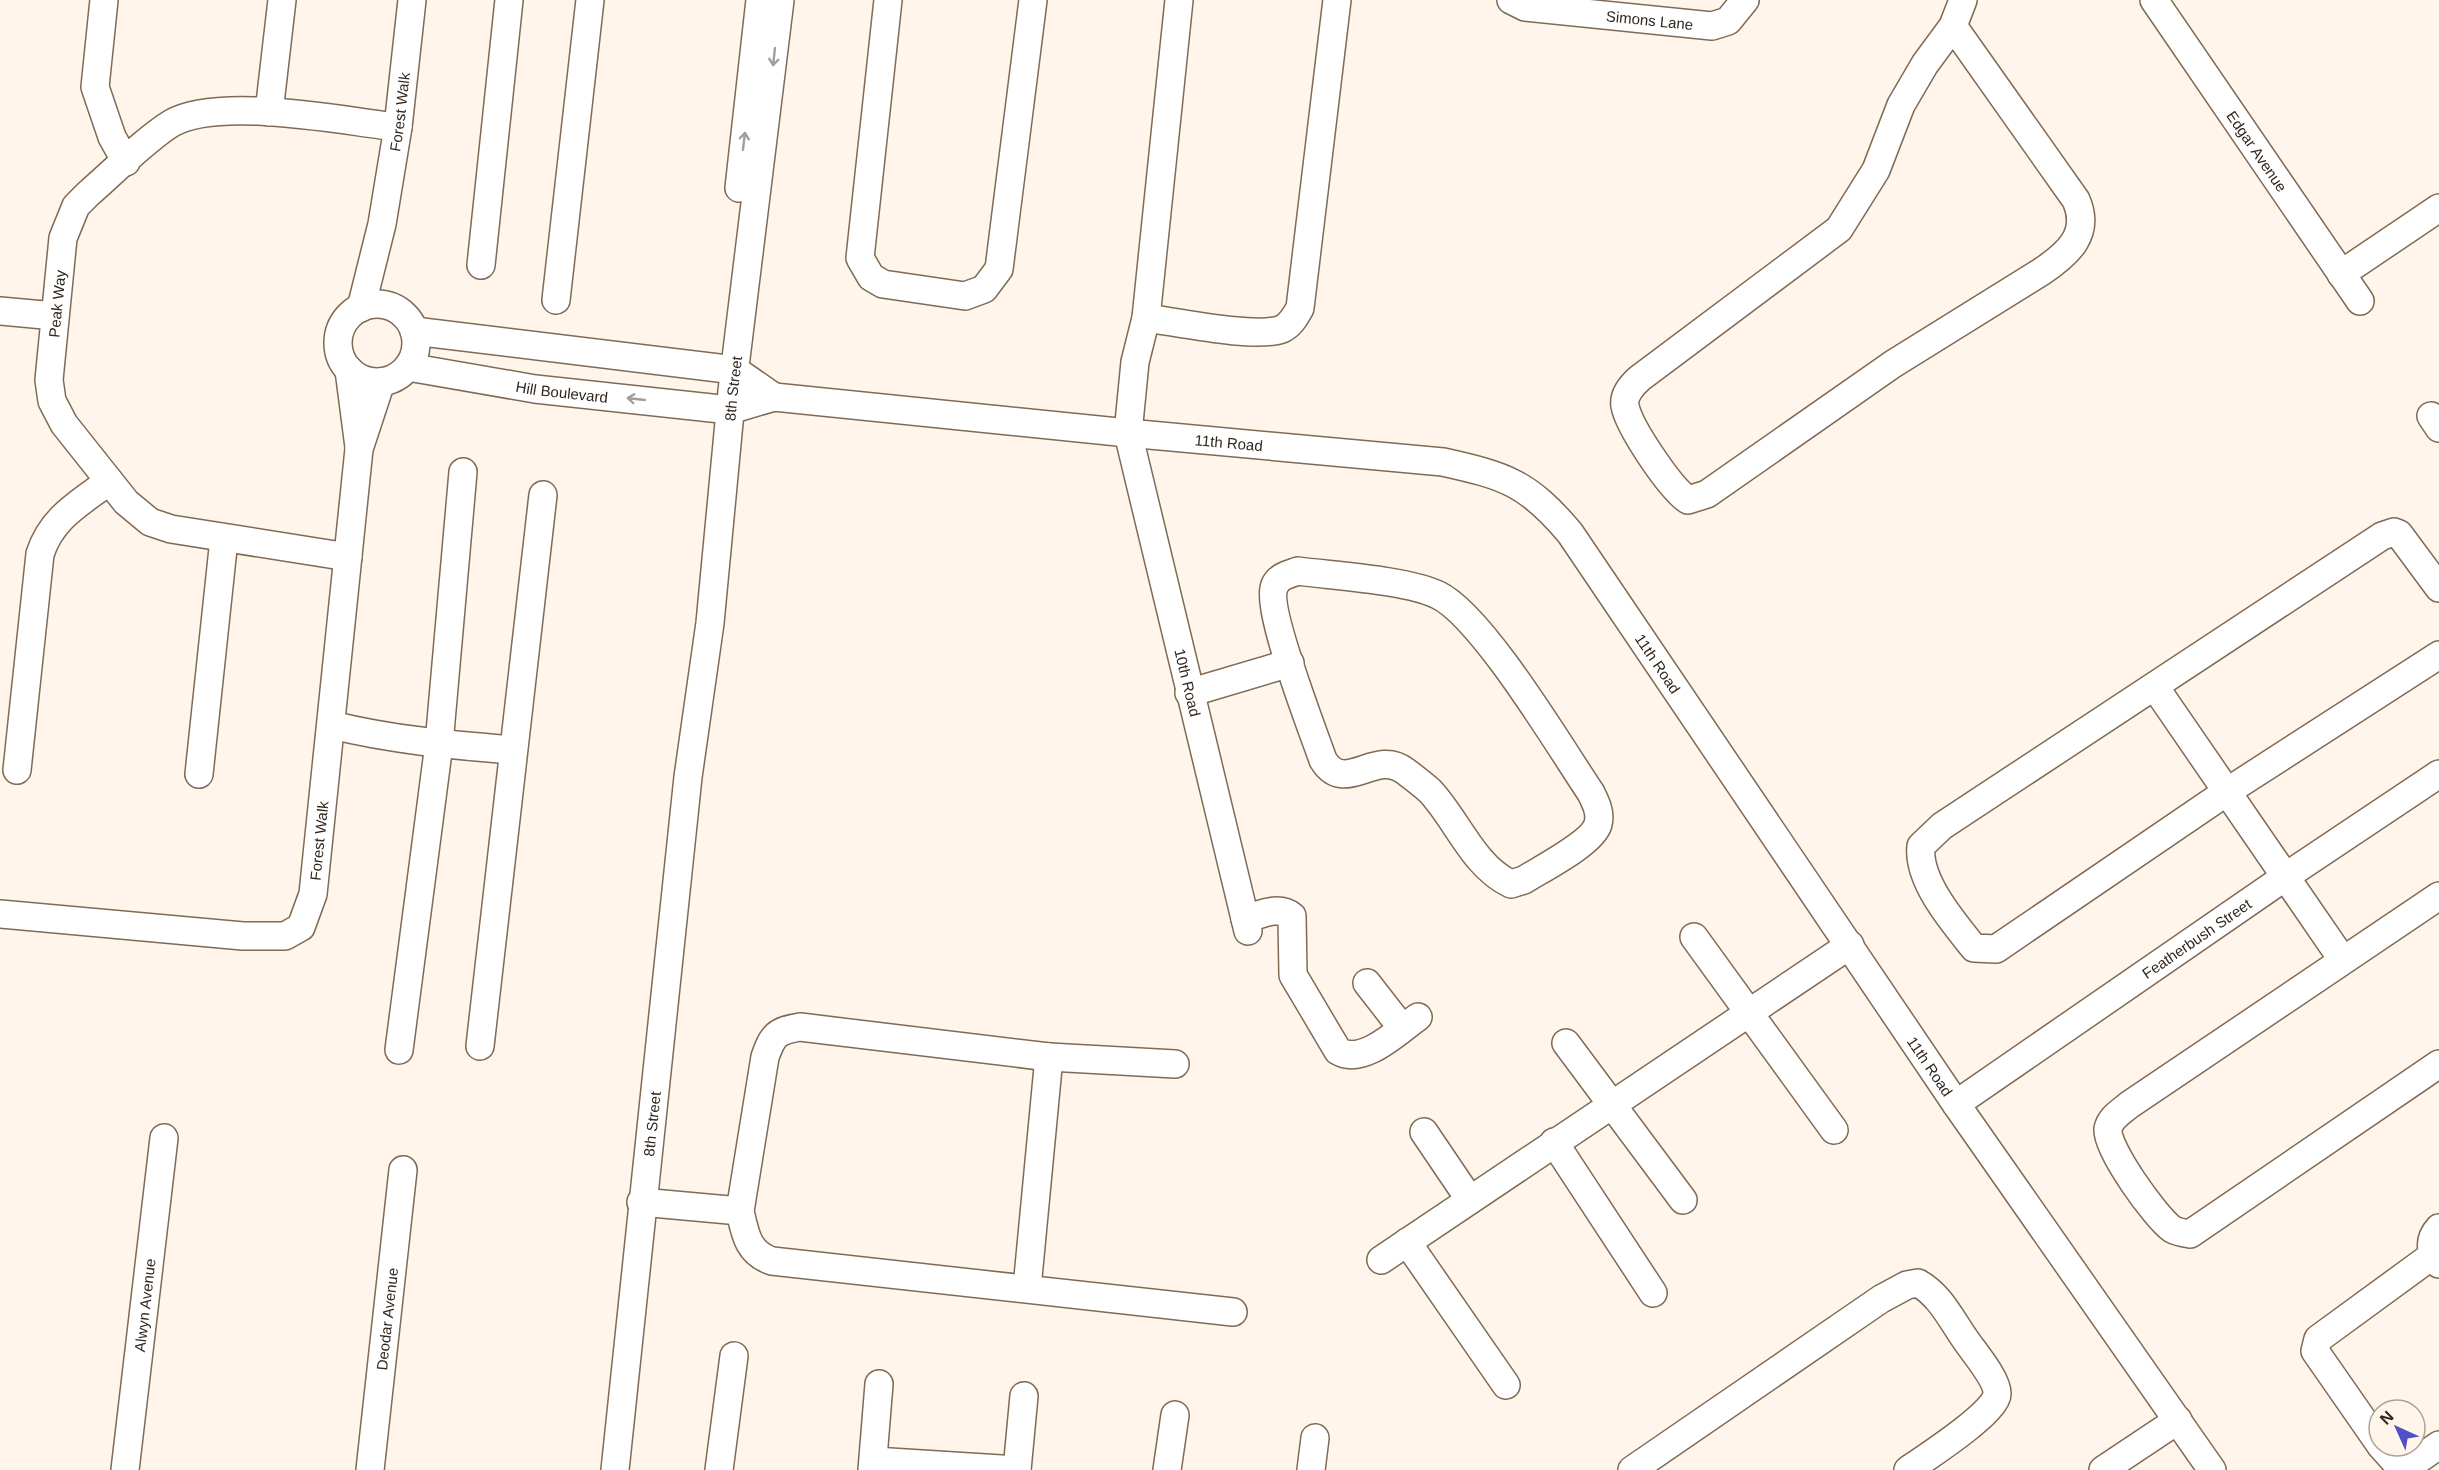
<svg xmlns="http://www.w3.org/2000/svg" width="2439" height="1470" viewBox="0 0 2439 1470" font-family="Helvetica,sans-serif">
  <rect width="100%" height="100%" fill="#fff5eb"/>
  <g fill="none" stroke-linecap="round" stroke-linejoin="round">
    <defs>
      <g id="minor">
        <path d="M104,0L95,87L112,137L126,162"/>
        <path d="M888,0L860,258L871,277L883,284L965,296L984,289L999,269L1033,0"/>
        <path id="s1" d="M1179,0L1146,318L1135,362L1128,433L1248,931"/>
        <path id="s2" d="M1511,0L1525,7L1712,26L1728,21L1745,0"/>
        <path id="s3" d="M2154,0L2360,301"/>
        <path d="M1953,26L2076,200C2091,234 2068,254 2041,272L1893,364L1707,494L1688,500C1670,488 1629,427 1625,406C1623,395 1633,384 1640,378L1839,229L1876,170L1901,105L1925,64L1953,26L1963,0"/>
        <path d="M269,112L282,0"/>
        <path d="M739,188L760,0"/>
        <path d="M481,265L509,0"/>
        <path d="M2341,274L2439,208"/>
        <path d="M556,300L590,0"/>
        <circle cx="377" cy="343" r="39"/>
        <path id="s4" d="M361,308L382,224L398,127L412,0"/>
        <path d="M0,311L55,316"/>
        <path d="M1146,318C1177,322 1256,339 1282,329C1291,325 1296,315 1300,308L1337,0"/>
        <path d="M414,331L735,370L774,397"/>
        <path id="s5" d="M408,367L535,389L730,410L774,397L1128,433L1443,462C1506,476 1528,483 1570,533L1956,1104L2212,1470"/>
        <path d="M349,370L359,447"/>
        <path d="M2431,416L2439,428"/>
        <path id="s6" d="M348,557L171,529L150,522L126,502L64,424L52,401L49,380L63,238L76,206L88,194C111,174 147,138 172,123C220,96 342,121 398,127"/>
        <path d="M1298,571C1335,576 1407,580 1438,595C1482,616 1560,747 1591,793C1596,803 1601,813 1598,824C1593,843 1541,869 1524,880L1511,884C1473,866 1458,821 1430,791C1422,784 1413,777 1405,771C1375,748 1345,796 1323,760C1313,731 1264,606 1275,585C1279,576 1290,574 1298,571Z"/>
        <path d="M2439,588L2399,534L2394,532L2382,536L1942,826L1921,846C1917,880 1953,922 1974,948L1996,949L2225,793L2439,655"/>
        <path d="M2155,687L2342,959"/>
        <path d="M1189,693L1290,663"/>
        <path d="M332,725C392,740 452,745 513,750"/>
        <path d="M17,770L40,554C52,517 79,504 109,481"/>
        <path d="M199,774L224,539"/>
        <path d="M2439,896L2129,1105C2121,1112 2110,1118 2108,1129C2105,1147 2156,1218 2172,1229C2177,1232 2184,1233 2190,1234L2439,1064"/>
        <path id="s7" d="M0,914L243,936H285L301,927L313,894L359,449L381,382"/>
        <path d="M1245,919C1260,915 1278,905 1292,916L1293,975L1338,1051C1363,1066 1398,1031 1418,1017"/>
        <path d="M1694,937L1834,1130"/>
        <path d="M1367,983L1402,1028"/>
        <path d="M1566,1043L1683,1200"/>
        <path d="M480,1046L543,495"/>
        <path d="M399,1050L439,744L463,472"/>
        <path d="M1175,1064L1049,1057L800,1027C776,1031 773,1035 765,1057L740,1211C745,1234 748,1253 772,1261L1233,1312"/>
        <path id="s8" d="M1956,1104L2285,877L2439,774"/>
        <path d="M1424,1132L1470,1200"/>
        <path d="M1554,1142L1653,1293"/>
        <path d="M641,1202L740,1211"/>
        <path d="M2439,1228C2428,1240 2430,1252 2439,1264"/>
        <path d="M1407,1242L1506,1385"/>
        <path d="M1381,1260L1850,945"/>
        <path d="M1027,1288L1049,1057"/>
        <path d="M2379,1443L2315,1351L2318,1339L2433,1255"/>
        <path d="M2381,1446L2400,1467L2409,1466L2439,1445"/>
        <path d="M874,1461L1017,1470"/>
        <path id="s9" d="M125,1470L164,1138"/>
        <path id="s10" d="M370,1470L403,1170"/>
        <path id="s11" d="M615,1470L688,777L710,623L732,391L780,0"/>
        <path d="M719,1470L734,1356"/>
        <path d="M872,1470L879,1384"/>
        <path d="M1017,1470L1024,1396"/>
        <path d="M1167,1470L1175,1415"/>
        <path d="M1311,1470L1315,1438"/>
        <path d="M1632,1470L1881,1299L1907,1285L1918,1283C1940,1295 1951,1319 1965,1339C1973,1351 1998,1380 1997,1394C1997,1412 1924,1459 1908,1470"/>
        <path d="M2103,1470L2178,1420"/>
      </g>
    </defs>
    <!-- minor casing -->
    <use href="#minor" stroke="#7f6a54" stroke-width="30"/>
    <!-- minor -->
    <use href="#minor" stroke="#fff" stroke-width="27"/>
  </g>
  <!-- one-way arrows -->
  <defs><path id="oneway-shaft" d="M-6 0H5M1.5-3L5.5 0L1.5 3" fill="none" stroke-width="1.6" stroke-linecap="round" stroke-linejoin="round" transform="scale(1.5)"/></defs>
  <g stroke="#a29e9a">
    <use href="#oneway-shaft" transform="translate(774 57) rotate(96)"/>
    <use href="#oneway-shaft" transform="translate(744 141) rotate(-83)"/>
    <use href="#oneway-shaft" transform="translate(636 399) rotate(-174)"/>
  </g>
  <g text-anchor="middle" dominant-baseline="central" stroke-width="4.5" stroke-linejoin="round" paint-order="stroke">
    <!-- street labels -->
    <g font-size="15" fill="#30271e" stroke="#fff5eb">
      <text stroke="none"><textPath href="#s2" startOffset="141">Simons Lane</textPath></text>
      <text stroke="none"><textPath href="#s4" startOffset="200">Forest Walk</textPath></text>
      <text stroke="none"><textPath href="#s3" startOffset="183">Edgar Avenue</textPath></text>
      <text stroke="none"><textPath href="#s6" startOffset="456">Peak Way</textPath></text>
      <text stroke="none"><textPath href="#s11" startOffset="1088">8th Street</textPath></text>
      <text stroke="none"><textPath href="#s5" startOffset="156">Hill Boulevard</textPath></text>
      <text stroke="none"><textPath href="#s5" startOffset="828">11th Road</textPath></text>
      <text stroke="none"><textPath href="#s5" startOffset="1350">11th Road</textPath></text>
      <text stroke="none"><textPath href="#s1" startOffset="693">10th Road</textPath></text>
      <text stroke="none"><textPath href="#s7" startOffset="393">Forest Walk</textPath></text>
      <text stroke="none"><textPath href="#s8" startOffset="292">Featherbush Street</textPath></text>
      <text stroke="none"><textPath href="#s5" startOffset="1836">11th Road</textPath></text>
      <text stroke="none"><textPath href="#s11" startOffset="348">8th Street</textPath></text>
      <text stroke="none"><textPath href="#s9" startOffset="166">Alwyn Avenue</textPath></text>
      <text stroke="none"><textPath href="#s10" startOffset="152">Deodar Avenue</textPath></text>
    </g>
  </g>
  <!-- north arrow -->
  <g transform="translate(2397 1428) rotate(315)"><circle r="28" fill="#fff5eb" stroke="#aca399" stroke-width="1.5"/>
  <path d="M0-4.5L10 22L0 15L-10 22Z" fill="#5150c6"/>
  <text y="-9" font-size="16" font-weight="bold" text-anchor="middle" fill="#30271e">N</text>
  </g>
</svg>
